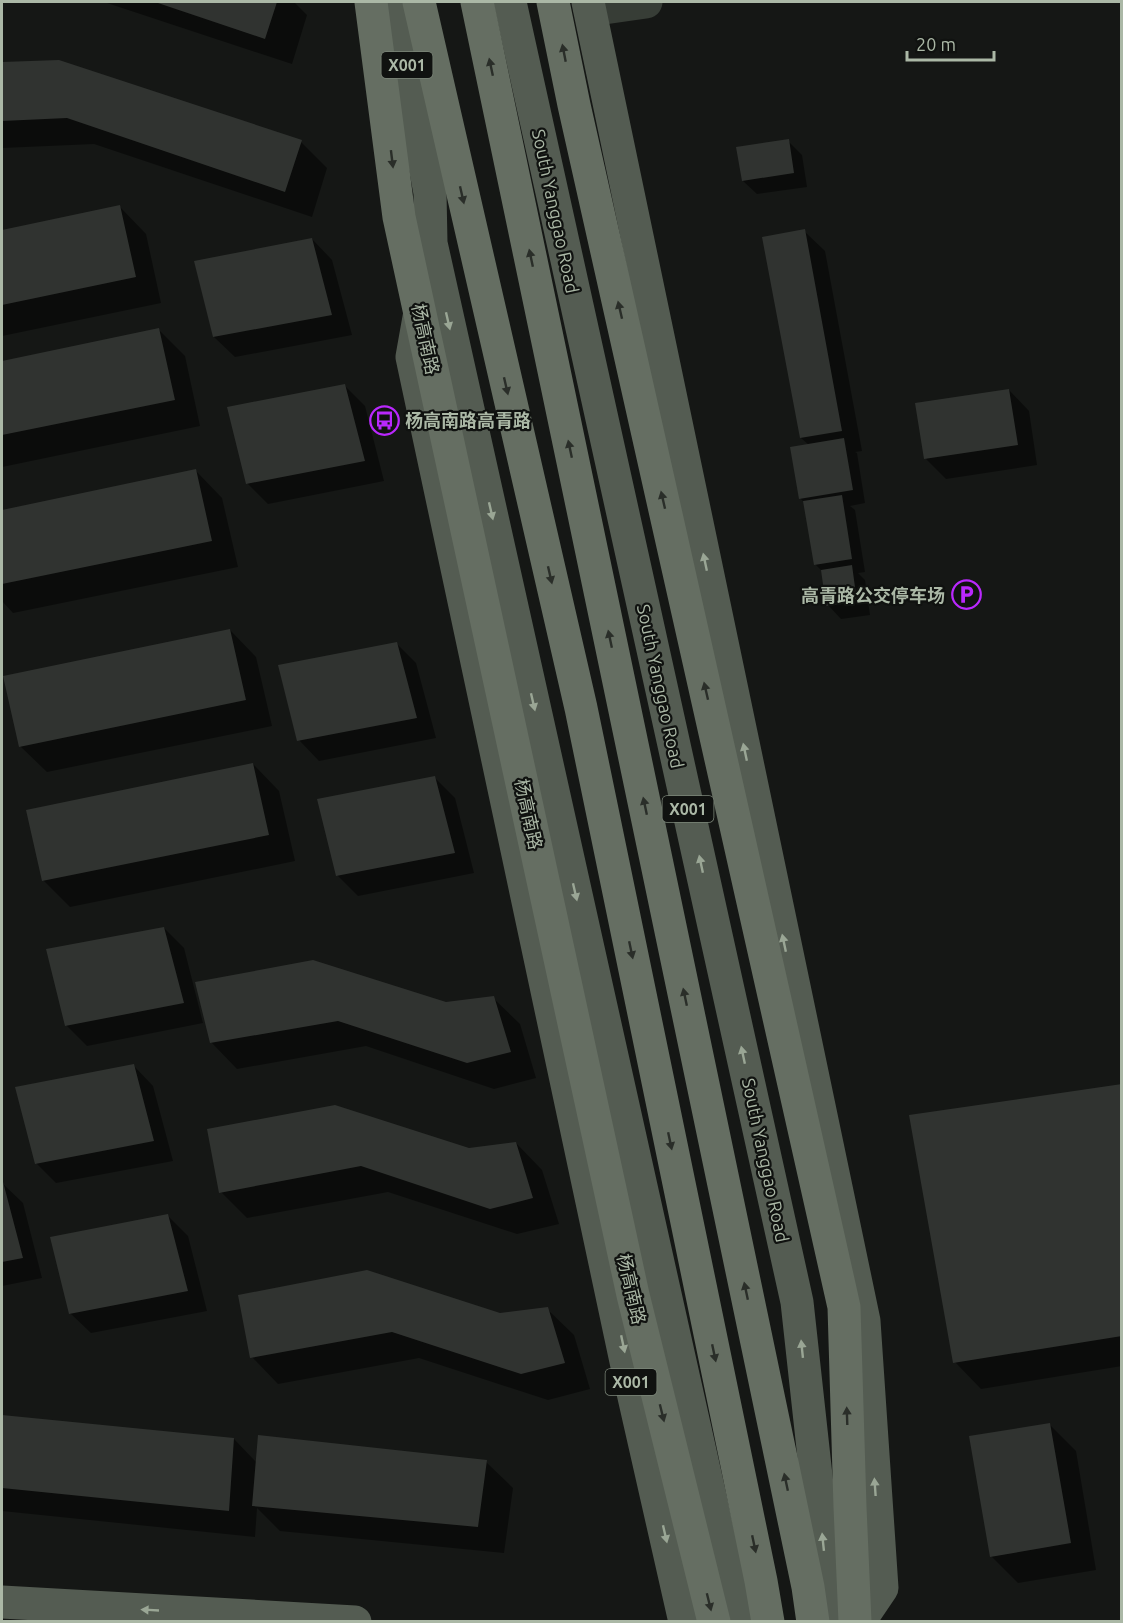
<svg xmlns="http://www.w3.org/2000/svg" width="1123" height="1623" viewBox="0 0 1123 1623" font-family="Ubuntu,'Noto Sans SC',sans-serif">
  <rect width="100%" height="100%" fill="#151715"/>
  <!-- shadow -->
  <path fill="#0007" d="M104,2H294L307,15L292,64Z
    M59,61L301,142L327,168L312,217L94,144L2,148V64Z
    M788,141L802,155L807,187L757,194L743,181Z
    M120,207L146,234L161,303L2,336V232Z
    M804,231L825,251L862,451L855,452L857,453L865,503L850,506L855,510L865,572L858,573L865,580L870,615L841,619L828,605L822,571L815,564L805,503L800,498L809,445L801,438Z
    M312,239L332,260L352,335L235,357L214,337Z
    M159,330L185,356L200,426L2,467V362Z
    M345,386L365,406L384,481L268,504L247,483Z
    M1009,390L1029,411L1037,465L946,479L926,459Z
    M196,471L222,498L238,567L13,613L2,601V511Z
    M230,630L256,657L272,726L47,772L20,746Z
    M396,643L416,663L436,738L319,761L299,740Z
    M253,764L279,791L295,861L70,907L43,880Z
    M435,778L455,798L474,873L358,896L337,875Z
    M164,928L184,948L203,1023L87,1046L66,1025Z
    M197,983L446,1004L493,998L520,1024L536,1078L494,1089L366,1046L237,1069L211,1042Z
    M133,1065L153,1086L173,1161L56,1183L36,1163Z
    M1122,1085V1366L981,1389L955,1362Z
    M335,1107L468,1149L516,1143L542,1170L559,1224L517,1234L388,1192L247,1218L221,1192Z
    M2,1183L23,1203L42,1278L2,1286Z
    M168,1216L188,1236L207,1311L91,1333L70,1313Z
    M240,1296L500,1315L547,1309L574,1335L590,1389L548,1400L419,1358L278,1384L252,1357Z
    M2,1417L234,1439L257,1463L486,1462L513,1488L504,1553L280,1531L257,1508L255,1537L2,1511Z
    M1050,1425L1076,1451L1096,1570L1018,1583L991,1556Z"/>
  <!-- building -->
  <path fill="#303330" d="M155,2H277L265,39Z
    M59,60L302,140L285,192L67,118L2,121V62Z
    M789,139L794,173L742,181L736,147Z
    M120,205L136,277L2,305V230Z
    M805,229L842,431L800,438L762,237Z
    M312,238L332,315L213,337L194,261Z
    M159,328L175,400L2,435V361Z
    M345,384L365,461L246,484L227,407Z
    M1009,389L1018,445L924,459L915,403Z
    M844,438L853,490L799,499L790,447Z
    M196,469L212,541L2,584V510Z
    M842,495L852,559L814,565L803,501Z
    M852,565L857,602L826,606L821,570Z
    M230,629L246,700L19,747L3,676Z
    M397,642L417,718L297,741L278,665Z
    M253,763L269,835L42,881L26,810Z
    M435,776L455,853L336,876L317,799Z
    M164,927L184,1003L65,1026L46,949Z
    M313,960L446,1002L494,996L511,1052L467,1063L338,1021L210,1043L195,982Z
    M134,1064L154,1141L35,1164L15,1087Z
    M1122,1084V1336L953,1363L909,1115Z
    M335,1105L469,1148L516,1142L533,1198L490,1209L361,1166L219,1193L207,1129Z
    M2,1178L23,1258L2,1262Z
    M168,1214L188,1291L69,1314L50,1237Z
    M367,1270L500,1313L548,1307L565,1363L521,1374L392,1332L250,1358L238,1295Z
    M2,1415L234,1438L229,1511L2,1488Z
    M1050,1423L1071,1543L990,1557L969,1436Z
    M258,1435L487,1460L478,1527L252,1506Z"/>
  <g fill="none" stroke-linecap="round" stroke-linejoin="round">
    <!-- minor -->
    <path stroke="#373d36" stroke-width="33" d="M590,10L646,2"/>
    <!-- major -->
    <path stroke="#545c52" stroke-width="33" d="M395,2L430,193L431,243L738,1622
      M510,2L797,1302L832,1622
      M588,2L864,1321L882,1588L859,1622
      M420,312L412,357L627,1366L685,1622
      M2,1602L355,1622"/>
    <!-- highway -->
    <path stroke="#656e62" stroke-width="33" d="M371,2L399,217L633,1295L714,1622
      M419,2L581,708L761,1581L768,1622
      M477,2L808,1587L813,1622
      M553,2L574,105L844,1307L850,1507L855,1622"/>
  </g>
  <!-- one-way arrows -->
  <defs><path id="oneway-solid" d="M-6-.8H1V-3.2L6.5 0L1 3.2V.8H-6Z" transform="scale(1.5)"/></defs>
  <g fill="#2a2e29">
    <use href="#oneway-solid" transform="translate(564 53) rotate(-101)"/>
    <use href="#oneway-solid" transform="translate(491 67) rotate(-102)"/>
    <use href="#oneway-solid" transform="translate(392 159) rotate(83)"/>
    <use href="#oneway-solid" transform="translate(462 195) rotate(77)"/>
    <use href="#oneway-solid" transform="translate(531 258) rotate(-102)"/>
    <use href="#oneway-solid" transform="translate(620 310) rotate(-103)"/>
    <use href="#oneway-solid" transform="translate(506 386) rotate(77)"/>
    <use href="#oneway-solid" transform="translate(570 449) rotate(-102)"/>
    <use href="#oneway-solid" transform="translate(663 500) rotate(-103)"/>
    <use href="#oneway-solid" transform="translate(550 575) rotate(77)"/>
    <use href="#oneway-solid" transform="translate(610 639) rotate(-102)"/>
    <use href="#oneway-solid" transform="translate(706 691) rotate(-103)"/>
    <use href="#oneway-solid" transform="translate(645 806) rotate(-102)"/>
    <use href="#oneway-solid" transform="translate(631 950) rotate(78)"/>
    <use href="#oneway-solid" transform="translate(685 997) rotate(-102)"/>
    <use href="#oneway-solid" transform="translate(670 1141) rotate(78)"/>
    <use href="#oneway-solid" transform="translate(746 1291) rotate(-102)"/>
    <use href="#oneway-solid" transform="translate(714 1353) rotate(78)"/>
    <use href="#oneway-solid" transform="translate(662 1413) rotate(76)"/>
    <use href="#oneway-solid" transform="translate(847 1416) rotate(-92)"/>
    <use href="#oneway-solid" transform="translate(786 1482) rotate(-102)"/>
    <use href="#oneway-solid" transform="translate(754 1544) rotate(78)"/>
    <use href="#oneway-solid" transform="translate(709 1602) rotate(76)"/>
  </g>
  <g fill="#9aa695">
    <use href="#oneway-solid" transform="translate(448 321) rotate(77)"/>
    <use href="#oneway-solid" transform="translate(491 511) rotate(77)"/>
    <use href="#oneway-solid" transform="translate(705 562) rotate(-102)"/>
    <use href="#oneway-solid" transform="translate(533 702) rotate(77)"/>
    <use href="#oneway-solid" transform="translate(745 752) rotate(-102)"/>
    <use href="#oneway-solid" transform="translate(701 864) rotate(-102)"/>
    <use href="#oneway-solid" transform="translate(575 892) rotate(77)"/>
    <use href="#oneway-solid" transform="translate(784 943) rotate(-102)"/>
    <use href="#oneway-solid" transform="translate(743 1055) rotate(-102)"/>
    <use href="#oneway-solid" transform="translate(623 1344) rotate(78)"/>
    <use href="#oneway-solid" transform="translate(802 1349) rotate(-96)"/>
    <use href="#oneway-solid" transform="translate(875 1487) rotate(-94)"/>
    <use href="#oneway-solid" transform="translate(665 1534) rotate(77)"/>
    <use href="#oneway-solid" transform="translate(823 1542) rotate(-96)"/>
    <use href="#oneway-solid" transform="translate(150 1610) rotate(-177)"/>
  </g>
  <!-- icons -->
  <defs>
    <symbol id="bus-ring" viewBox="-11 -11 22 22"><circle r="9.5" fill="#101210" stroke="#b928fd" stroke-width="1.5"/><path d="M-5-6H5V4H4V6H2V4H-2V6H-4V4H-5ZM-3.5-4V0h7V-4ZM-3.5 1.2v1.5H-2V1.2ZM2 1.2v1.5H3.5V1.2Z" fill="#b928fd"/></symbol>
    <symbol id="parking-ring" viewBox="-11 -11 22 22"><circle r="9.5" fill="#101210" stroke="#b928fd" stroke-width="1.5"/><path d="M-3.5-5.5H1a3.5 3.5 0 0 1 0 7H-1V5.5H-3.5ZM-1-3.4V-.6H.8a1.4 1.4 0 0 0 0-2.8Z" fill="#b928fd"/></symbol>
  </defs>
  <g fill-rule="evenodd">
    <use href="#bus-ring" x="368" y="404" width="33" height="33"/>
    <use href="#parking-ring" x="950" y="578" width="33" height="33"/>
  </g>
  <g text-anchor="middle" dominant-baseline="central" stroke-width="4.5" stroke-linejoin="round" paint-order="stroke">
    <!-- shield labels -->
    <g fill="#101210" stroke="#7c8679" stroke-width="1.5">
      <rect x="381.5" y="52" width="51" height="26" rx="4.5"/>
      <rect x="662.5" y="796" width="51" height="26" rx="4.5"/>
      <rect x="605.5" y="1369" width="51" height="26" rx="4.5"/>
    </g>
    <g font-size="16" font-weight="bold" fill="#abb8a6">
      <text x="407" y="65">X001</text>
      <text x="688" y="809">X001</text>
      <text x="631" y="1382">X001</text>
    </g>
    <!-- street labels -->
    <g font-size="18" fill="#abb8a6" stroke="#101210">
      <text transform="translate(556 211) rotate(78)">South Yanggao Road</text>
      <text transform="translate(426 339) rotate(78)">杨高南路</text>
      <text transform="translate(661 686) rotate(78)">South Yanggao Road</text>
      <text transform="translate(529 814) rotate(78)">杨高南路</text>
      <text transform="translate(766 1160) rotate(78)">South Yanggao Road</text>
      <text transform="translate(632 1289) rotate(77)">杨高南路</text>
    </g>
    <!-- poi labels -->
    <g font-size="18" font-weight="bold" fill="#abb8a6" stroke="#101210" text-anchor="start">
      <text x="405" y="420">杨高南路高青路</text>
      <text x="945" y="595" text-anchor="end">高青路公交停车场</text>
    </g>
  </g>
  <!-- border -->
  <rect width="1123" height="1623" fill="none" stroke="#abb8a6" stroke-width="6"/>
  <!-- scale -->
  <path d="M907 51v9h87v-9" fill="none" stroke="#abb8a6" stroke-width="3"/>
  <text x="916" y="51" font-size="18" fill="#abb8a6" stroke="#101210" stroke-width="4.5" paint-order="stroke">20 m</text>
</svg>
